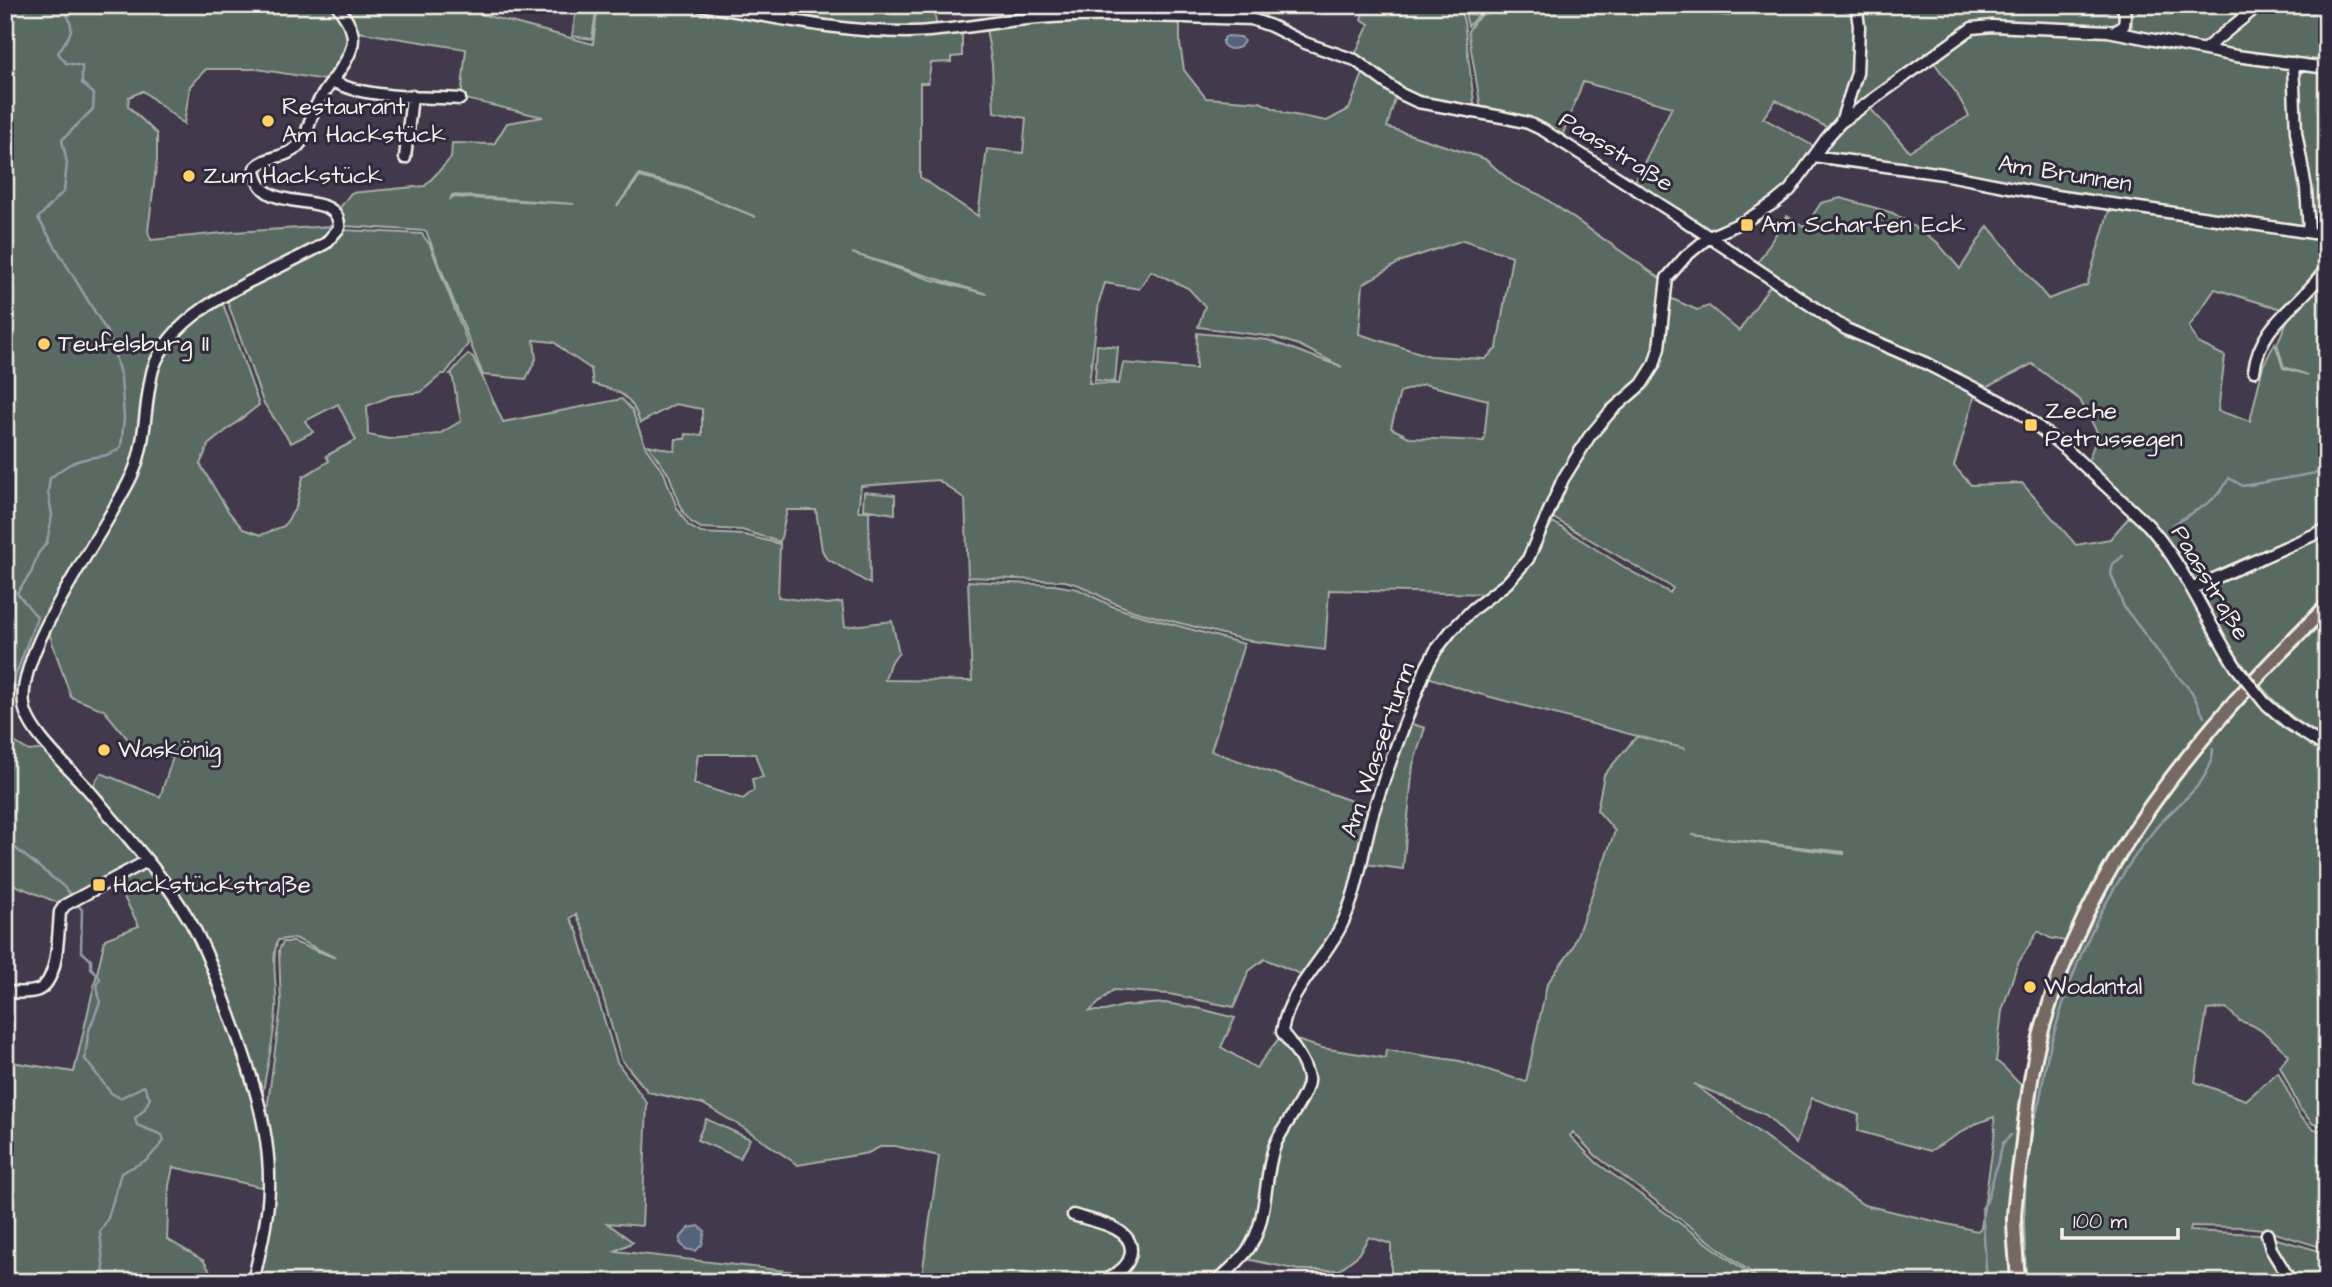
<svg xmlns="http://www.w3.org/2000/svg" width="2332" height="1287" viewBox="0 0 2332 1287" font-family="'Architects Daughter',sans-serif">
  <rect width="100%" height="100%" fill="#43394c"/>
  <filter id="ink" filterUnits="userSpaceOnUse"><feTurbulence type="fractalNoise" baseFrequency=".0143" numOctaves="2"/><feDisplacementMap in="SourceGraphic" scale="14" xChannelSelector="R" yChannelSelector="G"/><feConvolveMatrix kernelMatrix="1 2 1 2 8 2 1 2 1" color-interpolation-filters="sRGB"/></filter>
  <g filter="url(#ink)">
    <!-- green -->
    <path fill="#596a62" stroke="#a6aea5" stroke-width="2" fill-rule="evenodd" d="M5,5H333L349,30L348,48L325,80L257,69H206L190,86L184,124L143,91L129,97L128,106L157,134V160L148,231L151,240L233,232L334,226L321,241C269,268 167,308 148,366C138,396 140,429 132,460C125,485 107,502 98,526L49,608L25,668L20,688L15,686L13,688L16,691L5,717Z
      M344,5H447L593,44L598,5H683L832,31H962V56L951,57V62L931,63L928,83H920V177L978,216L987,149L1023,153L1026,118L994,112L992,64L986,28L1039,21L1092,17L1180,21V44L1184,70L1206,98L1260,102L1284,113L1327,121L1349,109L1364,71L1396,95L1387,127L1485,159L1513,183L1540,195L1664,281L1657,347L1641,383L1587,435L1527,558L1489,594L1329,590L1325,650L1245,640L1134,611L1112,602L1079,585L1065,581L968,577L965,499L938,480L861,486L858,511H869L870,584L826,558L822,550L816,510H787L780,542L742,530L701,528L691,522L683,512L669,475L648,445L675,451L676,439H685L686,434L702,435V409L675,404L640,423C632,395 620,391 593,384L591,369L567,353L554,342L534,340L536,359L526,379L483,375L426,231L344,226L339,209L351,193L425,186L451,158L452,143L494,144L507,123L543,117L461,98L466,49L358,32ZM639,175L684,187L756,217L686,189L640,177L617,206ZM452,195L574,204L452,197L450,200ZM1463,240L1512,256L1497,348L1485,359L1430,356L1359,334L1363,284L1402,261ZM852,253L987,294L932,280ZM1151,271L1188,288L1205,306L1198,327L1274,337L1299,345L1342,367L1268,340L1197,333L1196,369L1123,363L1119,384L1089,383L1099,302L1105,283L1139,289ZM1424,384L1488,400L1484,441L1411,438L1391,428L1400,392Z
      M577,5H597L592,39L572,36Z
      M722,5H933L937,27C864,31 793,17 722,5Z
      M1135,5H1275L1263,19L1135,12Z
      M1366,5H1459L1464,22L1475,110L1443,106L1411,95L1354,57L1369,24L1361,19Z
      M1463,5H1488L1468,26Z
      M1493,5H1643L1729,16L1735,5H1854L1855,74L1841,115L1830,129L1776,100L1763,118L1815,147L1790,186L1751,214L1714,230H1709L1634,183L1672,107L1583,82L1561,139L1481,109L1468,31L1474,22Z
      M1859,5H2118L2121,14L2118,22L2110,26L1987,22L1850,113L1848,106L1853,94Z
      M2128,5H2327V523L2203,578L2190,574L2154,526L2087,464L2098,434L2080,400L2032,364L1985,388L1915,354L1845,325L1757,264L1787,216L1805,227L1821,203L1841,198L1893,213L1937,242L1960,269L1988,226L2048,299L2087,285L2110,207L1819,153L1845,124L1869,107L1909,151L1969,116L1957,94L1933,61L1978,30L2070,32L2113,35L2132,26V14ZM2215,289L2291,312L2277,344L2284,367L2308,375L2283,368L2275,343L2263,366L2250,421L2218,411L2225,356L2198,343L2189,327Z
      M343,230L422,234L430,245L468,344L445,374H442L421,392L391,396L367,406L368,435L389,439L439,434L461,421L452,374H450L468,354L473,357L503,422L622,399L632,410L646,448L664,473L677,508L688,525L701,533L745,535L780,544L778,597L827,604L842,602L845,627L892,621L899,653L890,663L885,680L972,681L968,581L1054,585L1078,589L1112,606L1132,613L1244,644L1211,751L1371,808L1357,873L1331,939L1305,976L1265,959L1249,971L1234,1007L1169,994L1113,990L1090,1011H1105L1123,1006L1165,1003L1201,1009L1235,1018L1221,1047L1256,1068L1280,1037L1299,1066L1303,1079L1300,1092L1283,1122L1250,1243L1219,1276L1210,1282H921L939,1156L895,1146H882L868,1153L798,1165L747,1130L703,1104L648,1092L621,1059L584,931L576,914L570,918L578,933L617,1062L647,1103L642,1226L607,1223L633,1242L615,1251L882,1282H256L266,1235V1117L281,1006L279,950L283,942H294L336,958L295,938L278,940C270,958 278,989 276,1011C274,1040 266,1070 262,1098L241,1031L200,925L191,913L189,914L92,787L101,773L160,797L173,757L131,743L104,710L71,697L49,633L133,482L156,367L176,334L222,301L259,405L209,444L200,464L228,511L243,529L261,535L284,526L296,507L303,477L329,461L326,456L356,440L338,404L305,421L313,432L291,443L263,402L228,303V298L237,293C273,275 316,260 343,230ZM698,754H755L763,777L752,779L754,790L743,799L694,784Z
      M1771,284L1847,333L1976,392L1954,466L1971,485L2022,483L2076,545L2110,539L2130,516C2153,538 2173,565 2190,594C2209,625 2222,659 2245,688L2186,750L2070,942L2050,938L2038,931L2017,965L2002,1011L1996,1061C2007,1068 2012,1077 2022,1086C2012,1153 2007,1214 2012,1282H1760L1752,1273L1595,1155L1573,1132L1570,1136L1597,1163L1751,1275L1756,1282H1391V1244L1369,1237L1357,1256L1339,1270H1298L1242,1258L1254,1244L1279,1143L1308,1096L1306,1061L1296,1040L1322,1048L1385,1058L1386,1050L1460,1061L1526,1082L1547,984L1572,949L1615,831L1597,810L1604,775L1637,736L1686,749L1472,692L1425,676L1437,653L1473,613L1531,565L1543,537L1553,522L1632,572L1670,593L1673,588L1550,516L1564,482L1590,439L1613,413L1644,387L1668,297L1697,310L1709,306L1739,331ZM1692,835L1844,852V854ZM1694,1084L1766,1115L1796,1144L1812,1098L1859,1115L1858,1131L1930,1151L1975,1124L1994,1117L1995,1132L1981,1228L1977,1231L1864,1205L1795,1159Z
      M1097,345L1118,347L1115,382L1095,380Z
      M864,492L895,495V514L863,509Z
      M2327,535V596L2250,675C2241,662 2204,611 2205,596C2206,591 2208,590 2211,586Z
      M2327,619V738C2300,725 2278,707 2259,684Z
      M2249,691L2271,716L2327,753V1126L2313,1124L2300,1109L2280,1066L2289,1055L2265,1033L2252,1025L2240,1021L2226,1008L2207,1010L2195,1082L2246,1100L2278,1072L2300,1117L2314,1130H2327V1249L2262,1229L2243,1227L2191,1226L2190,1231L2259,1234L2327,1253V1282H2026L2024,1222L2027,1148L2039,1064L2073,954L2105,882L2158,799Z
      M1409,723L1425,728L1413,765L1403,869L1365,864L1375,817Z
      M5,731L8,738L29,751L47,749L91,797L133,850L137,859L134,865L61,904L5,881Z
      M145,865L190,929L231,1033L261,1132L265,1188L173,1167L169,1186L167,1239L204,1261L216,1282H5V1061L74,1072L105,939L139,926L115,880Z
      M706,1119L750,1139L740,1158L697,1140Z"/>
    <!-- water -->
    <path fill="#55627e" stroke="#959ba8" stroke-width="2" d="M1228,36L1241,37L1244,41L1240,47C1233,50 1226,50 1222,43L1225,37Z
      M699,1226L705,1231L702,1245L695,1251L686,1249L680,1243L681,1237L689,1228Z"/>
    <g fill="none" stroke-linecap="round" stroke-linejoin="round">
      <!-- stream -->
      <path stroke="#959ba8" stroke-width="2.5" d="M2172,526C2196,508 2214,506 2229,478L2243,486L2327,471
        M2123,556L2113,564L2111,574L2124,607L2168,665L2192,692L2204,717
        M5,704L37,617L17,593L31,573L38,554L47,542L52,515L48,492L50,478C61,470 71,461 85,459C104,454 102,460 121,447L124,418L121,378L110,337L38,218L64,191L67,163L62,140L93,109L94,94L82,83V66L66,63L58,53C73,29 76,32 63,5
        M5,840L63,886L72,896
        M76,902L82,910L81,951L91,960V968L100,978L97,985L100,1002L88,1033L85,1059L111,1093L120,1098L144,1086L150,1098L144,1110L135,1118L137,1125L162,1135L164,1141L147,1160L121,1173L108,1218L100,1232L105,1282
        M2035,1117C2042,1097 2043,1075 2048,1054C2061,1007 2077,958 2100,914C2116,884 2134,855 2155,829C2177,802 2211,786 2213,749
        M1987,1282L1982,1208L1987,1201L2003,1143L2011,1135"/>
      <defs>
        <path id="minor" d="M701,5C769,16 837,32 906,32C951,32 994,21 1038,18C1109,13 1180,17 1251,19L1271,26L1305,43L1355,60L1401,94L1418,102L1502,117L1528,123L1543,130L1675,214L1846,329L1925,363L2017,410L2066,449L2148,525C2186,568 2206,620 2236,667
          M2115,32L2124,25L2125,15L2122,5
          M2205,49L2259,5
          M2293,63L2296,132L2306,188L2309,232
          M332,80C356,98 428,97 460,99
          M1841,122L1857,73L1859,26L1856,5
          M1814,156L1943,174L2049,195L2327,235
          M405,158L412,96
          M2254,371C2261,320 2301,307 2327,267
          M2193,588L2327,529
          M2264,702L2288,723L2327,748
          M5,992C16,992 28,994 38,990C59,981 58,932 60,912L65,905L147,861
          M1073,1215C1091,1221 1132,1226 1131,1251C1130,1268 1115,1274 1102,1282
          M2267,1234L2271,1249L2291,1282
          M253,1282C260,1251 268,1220 269,1188C271,1123 246,1059 224,999C213,970 202,939 185,913C160,872 127,837 97,800C78,775 28,735 24,705C16,648 109,528 133,473C147,441 144,402 153,369C175,304 271,275 326,243L339,228C341,184 258,221 255,168C267,155 286,159 298,146C309,135 309,119 316,106C325,87 353,60 353,39C353,27 344,16 337,5
          M1215,1282C1225,1275 1247,1254 1252,1243C1268,1215 1264,1174 1275,1145C1282,1127 1310,1094 1308,1078C1305,1061 1292,1045 1282,1032C1288,991 1323,962 1341,926C1359,890 1362,851 1373,813C1388,764 1408,716 1426,668L1436,650L1451,631L1473,609L1507,583L1528,559L1563,479L1589,437L1611,411L1642,384L1654,365L1659,348L1667,278L1686,256L1709,237L1745,221L1774,203L1790,190L1826,139L1840,123L1972,28L1992,26L2108,31L2236,56L2327,68"/>
        <path id="major" d="M2018,1282C2017,1261 2014,1239 2014,1218C2015,1195 2019,1172 2022,1149C2026,1116 2029,1082 2037,1049C2079,872 2199,730 2327,606"/>
      </defs>
      <!-- minor casing -->
      <use href="#minor" stroke="#f4f1e8" stroke-width="15"/>
      <!-- major casing -->
      <use href="#major" stroke="#f4f1e8" stroke-width="18"/>
      <!-- minor -->
      <use href="#minor" stroke="#2f2a3d" stroke-width="10"/>
      <!-- major -->
      <use href="#major" stroke="#766964" stroke-width="12"/>
      <defs>
        <path id="minor-bridge" d="M2236,667L2264,702"/>
      </defs>
      <!-- minor-bridge casing -->
      <use href="#minor-bridge" stroke="#f4f1e8" stroke-width="15" stroke-linecap="butt"/>
      <!-- minor-bridge -->
      <use href="#minor-bridge" stroke="#2f2a3d" stroke-width="10"/>
    </g>
  </g>
  <!-- markers -->
  <g fill="#ffd166" stroke="#2f2a3d" stroke-width="2.5">
    <circle cx="268" cy="121" r="7"/>
    <circle cx="189" cy="176" r="7"/>
    <rect x="1740" y="218" width="14" height="14" rx="3.5"/>
    <circle cx="44" cy="344" r="7"/>
    <rect x="2024" y="418" width="14" height="14" rx="3.5"/>
    <circle cx="104" cy="750" r="7"/>
    <rect x="92" y="878" width="14" height="14" rx="3.5"/>
    <circle cx="2030" cy="987" r="7"/>
  </g>
  <g text-anchor="middle" dominant-baseline="central" stroke-width="6" stroke-linejoin="round" paint-order="stroke">
    <!-- poi labels -->
    <g font-size="24" fill="#f4f1e8" stroke="#2f2a3d" text-anchor="start">
      <text x="282" y="107">Restaurant<tspan x="282" dy="28">Am Hackstück</tspan></text>
      <text x="203" y="176">Zum Hackstück</text>
      <text x="1761" y="225">Am Scharfen Eck</text>
      <text x="58" y="344">Teufelsburg II</text>
      <text x="2045" y="411">Zeche<tspan x="2045" dy="28">Petrussegen</tspan></text>
      <text x="118" y="750">Waskönig</text>
      <text x="113" y="885">Hackstückstraße</text>
      <text x="2044" y="987">Wodantal</text>
    </g>
    <!-- street labels -->
    <g font-size="24" fill="#f4f1e8" stroke="#2f2a3d">
      <text transform="translate(1616 152) rotate(32)">Paasstraße</text>
      <text transform="translate(2065 174) rotate(9)">Am Brunnen</text>
      <text transform="translate(2210 583) rotate(59)">Paasstraße</text>
      <text transform="translate(1378 750) rotate(-71)">Am Wasserturm</text>
    </g>
  </g>
  <!-- margin -->
  <rect width="2332" height="1287" fill="none" stroke="#2f2a3d" stroke-width="28"/>
  <rect x="14" y="14" width="2304" height="1259" fill="none" stroke="#f4f1e8" stroke-width="2.5" filter="url(#ink)"/>
  <!-- scale -->
  <path d="M2062 1228v10h116v-10" fill="none" stroke="#f4f1e8" stroke-width="3.5"/>
  <text x="2073" y="1228" font-size="21" fill="#f4f1e8" stroke="#2f2a3d" stroke-width="5" paint-order="stroke">100 m</text>
</svg>
